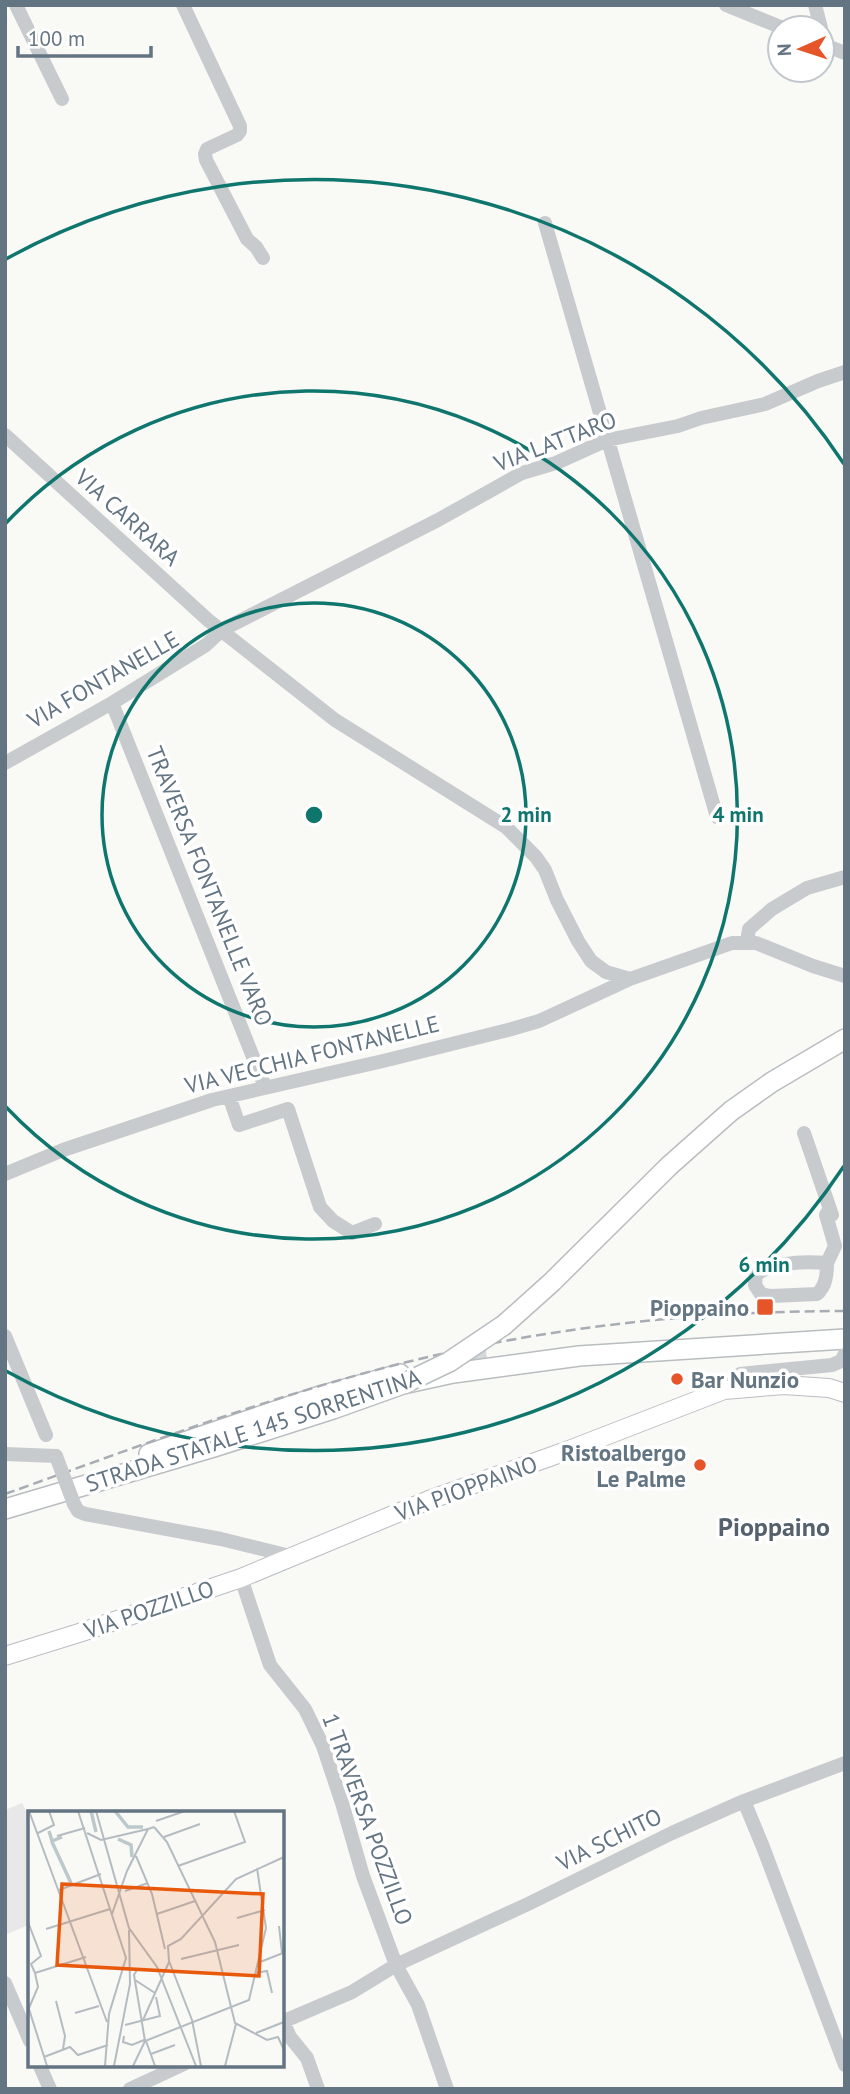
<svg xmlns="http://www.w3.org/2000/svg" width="850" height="2094" viewBox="0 0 850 2094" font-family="'PT Sans',sans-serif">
  <rect width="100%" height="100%" fill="#f9f9f6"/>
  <!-- built -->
  <path fill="#e7e8e7" d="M22,1803L30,1819V1924L5,1935V1810Z"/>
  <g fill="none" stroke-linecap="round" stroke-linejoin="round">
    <!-- highway-tunnel -->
    <path stroke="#d4d8d9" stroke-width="19" stroke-dasharray="19 10" stroke-linecap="butt" d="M443,1365L487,1358"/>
    <defs>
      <path id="major" d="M5,1656L79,1633L241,1578L429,1500L569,1450L724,1390L784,1385L829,1388L845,1393"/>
      <path id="highway" d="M504,1325L552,1282L669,1166L731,1111L772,1082L845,1039
        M149,1454L320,1396L400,1374
        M5,1509L214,1447L333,1409L403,1384L453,1373L579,1356L845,1339"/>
    </defs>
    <!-- major casing -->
    <use href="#major" stroke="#babec2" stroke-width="20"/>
    <!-- highway casing -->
    <use href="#highway" stroke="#b9bdc0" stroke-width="22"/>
    <!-- minor -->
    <path stroke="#c7cbce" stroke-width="14" d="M16,5L62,99
      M183,5L240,126V131L237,135L207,149L205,154L206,160L247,239L256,247L263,258
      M726,5L783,28
      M815,5L821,28
      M822,44L845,53
      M545,223L717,817
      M5,435L208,620L335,720L506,827L536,857L545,870L557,900L578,941L591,961L606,972L630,979L732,943H756L813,966L845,976
      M112,703L265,1087
      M5,763L112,703L206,645L222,630L438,520L522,473L556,463L607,440L678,426L701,418L765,404L818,381L845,372
      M747,942L749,929L772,909L807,888L845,877
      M229,1096L239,1125L288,1109L320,1207L333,1221L352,1233L375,1224
      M804,1133L832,1215
      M5,1174L63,1150L212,1100L383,1061L508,1030L539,1021L630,979
      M827,1263C827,1275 826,1286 817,1294L771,1296L761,1294L755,1285L756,1274C776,1262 804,1261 827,1263L835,1246L826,1215L830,1209
      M5,1336L46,1435
      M734,1388V1380L740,1374L832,1365L841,1361L845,1354
      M5,1454L56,1456
      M74,1504L78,1511L85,1514L221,1539L290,1556
      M241,1578L270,1665L305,1709L323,1746L342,1803L363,1876L396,1965L418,2005L447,2089
      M744,1801L763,1847L845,2065
      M5,1983L30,2041
      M283,2021L290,2037L307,2058L318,2089
      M282,2022L352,1992L396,1965L528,1904L672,1833L744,1801L845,1763
      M39,2064L50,2089
      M130,2089L184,2064"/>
    <!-- major -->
    <use href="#major" stroke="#fff" stroke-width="18"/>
    <!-- highway -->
    <use href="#highway" stroke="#fff" stroke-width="19"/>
    <!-- rail -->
    <path stroke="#a7adb3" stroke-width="2.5" stroke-dasharray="10 5" stroke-linecap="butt" d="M5,1494C137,1447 268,1397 403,1363C547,1327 696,1311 845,1311"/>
    <defs>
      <path id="highway-bridge" d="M403,1384L449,1362L504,1325"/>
    </defs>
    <!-- highway-bridge casing -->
    <use href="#highway-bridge" stroke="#b9bdc0" stroke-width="22" stroke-linecap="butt"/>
    <!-- minor-bridge -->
    <path stroke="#c7cbce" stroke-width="14" d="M56,1456L74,1504"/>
    <!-- highway-bridge -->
    <use href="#highway-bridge" stroke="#fff" stroke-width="19"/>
  </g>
  <!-- distance rings -->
  <g fill="none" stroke="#0f766e" stroke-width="3.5">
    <circle cx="314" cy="815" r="212"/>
    <path d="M6 523A424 424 0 1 1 6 1107"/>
    <path d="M844 1166A636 636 0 0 1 6 1371M6 259A636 636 0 0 1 844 464"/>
  </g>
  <!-- markers -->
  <g fill="#e65529" stroke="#fff" stroke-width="2.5">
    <rect x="756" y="1298" width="18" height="18" rx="3.5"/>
    <circle cx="677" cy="1379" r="7"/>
    <circle cx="700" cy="1465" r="7"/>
  </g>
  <g text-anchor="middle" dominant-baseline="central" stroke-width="7" stroke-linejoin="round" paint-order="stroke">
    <!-- street labels -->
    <g font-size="23" fill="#637482" stroke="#fff">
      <text transform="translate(555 441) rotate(-21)">VIA LATTARO</text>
      <text transform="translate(128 517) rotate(42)">VIA CARRARA</text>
      <text transform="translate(103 679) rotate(-30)">VIA FONTANELLE</text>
      <text transform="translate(210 886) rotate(68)">TRAVERSA FONTANELLE VARO</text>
      <text transform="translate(312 1054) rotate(-14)">VIA VECCHIA FONTANELLE</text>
      <text transform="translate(253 1430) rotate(-18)">STRADA STATALE 145 SORRENTINA</text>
      <text transform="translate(466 1488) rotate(-20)">VIA PIOPPAINO</text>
      <text transform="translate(149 1609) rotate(-19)">VIA POZZILLO</text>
      <text transform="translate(368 1819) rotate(70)">1 TRAVERSA POZZILLO</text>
      <text transform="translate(609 1839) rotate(-26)">VIA SCHITO</text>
    </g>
    <!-- poi labels -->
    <g font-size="23" font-weight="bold" fill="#637482" stroke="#fff" text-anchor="end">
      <text x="749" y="1307">Pioppaino</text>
      <text x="691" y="1379" text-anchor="start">Bar Nunzio</text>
      <text x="686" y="1452">Ristoalbergo<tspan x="686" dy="26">Le Palme</tspan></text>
    </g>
    <!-- quarter labels -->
    <g font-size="26" font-weight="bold" fill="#55626d" stroke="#fff">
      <text x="774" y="1526">Pioppaino</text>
    </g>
  </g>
  <!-- overview -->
  <g transform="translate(28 1811)">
    <rect width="256" height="256" fill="#f9f9f6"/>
    <path fill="none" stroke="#bcc9cc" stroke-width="3.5" d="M63,0L68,21M87,0L100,16H115M21,20L24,30L34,26M90,28L103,34L104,46M24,31L43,72"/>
    <path fill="none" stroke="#b4bcc1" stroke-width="2" d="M1,0L79,211M50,0L98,147L81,203L77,255M68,0L101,117L129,156L168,255M128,10L157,0M126,16L139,31L187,131L207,212L239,229L250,226L256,239M10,22L26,14L21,0M59,22L73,29L120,18M29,25L57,17M136,26L172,13M108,45L124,83L137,138M150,55L217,31L206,0M31,79L73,63M97,80L120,72M84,103L99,60L120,18L126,16M129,103L167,90M209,107L237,99M0,111L13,145L3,153L7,162M251,115L254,142M18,118L82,98M153,148L211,134M141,150L164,209M232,151L255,142M100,157L109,159L106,164L117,230M227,162L239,160L244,182M107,169L127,182M28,190L37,225L35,238M0,195L19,255M1,197L10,176L7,162L58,146M47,202L71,195M115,209L141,151L140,135L153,128L208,68L256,46M164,209L173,255M97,214L132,205L128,186M228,222L256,211M96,225L95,231L104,234L116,229M118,230L127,255M123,243L147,234M16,246L42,236L50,244L80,234M86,255L102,173L101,119M105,255L117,230L221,189L238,117L229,57M197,255L208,213"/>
    <path fill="#e8590c" fill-opacity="0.15" stroke="#e8590c" stroke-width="3.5" d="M34,73L235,83L231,165L29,154Z"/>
    <rect width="256" height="256" fill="none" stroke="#637482" stroke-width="3.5"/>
  </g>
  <circle cx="314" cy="815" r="10" fill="#0f766e" stroke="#fff" stroke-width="3.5"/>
  <g font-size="21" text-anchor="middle" font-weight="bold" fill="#0f766e" stroke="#fff" stroke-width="7" stroke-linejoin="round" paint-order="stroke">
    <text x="526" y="822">2 min</text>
    <text x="738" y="822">4 min</text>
    <text x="764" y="1272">6 min</text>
  </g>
  <!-- border -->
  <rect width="850" height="2094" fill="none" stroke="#637482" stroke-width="14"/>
  <!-- north arrow -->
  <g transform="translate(801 49) rotate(267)"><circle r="33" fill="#ffffff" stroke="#c1c7cd" stroke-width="2"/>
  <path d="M0-5L12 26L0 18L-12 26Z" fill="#e65529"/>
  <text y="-10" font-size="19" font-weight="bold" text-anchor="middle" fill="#637482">N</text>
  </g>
  <!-- scale -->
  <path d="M18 46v10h133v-10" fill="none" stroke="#637482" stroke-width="3.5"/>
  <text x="28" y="46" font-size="21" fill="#637482" stroke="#ffffff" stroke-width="5" paint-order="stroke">100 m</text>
</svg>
